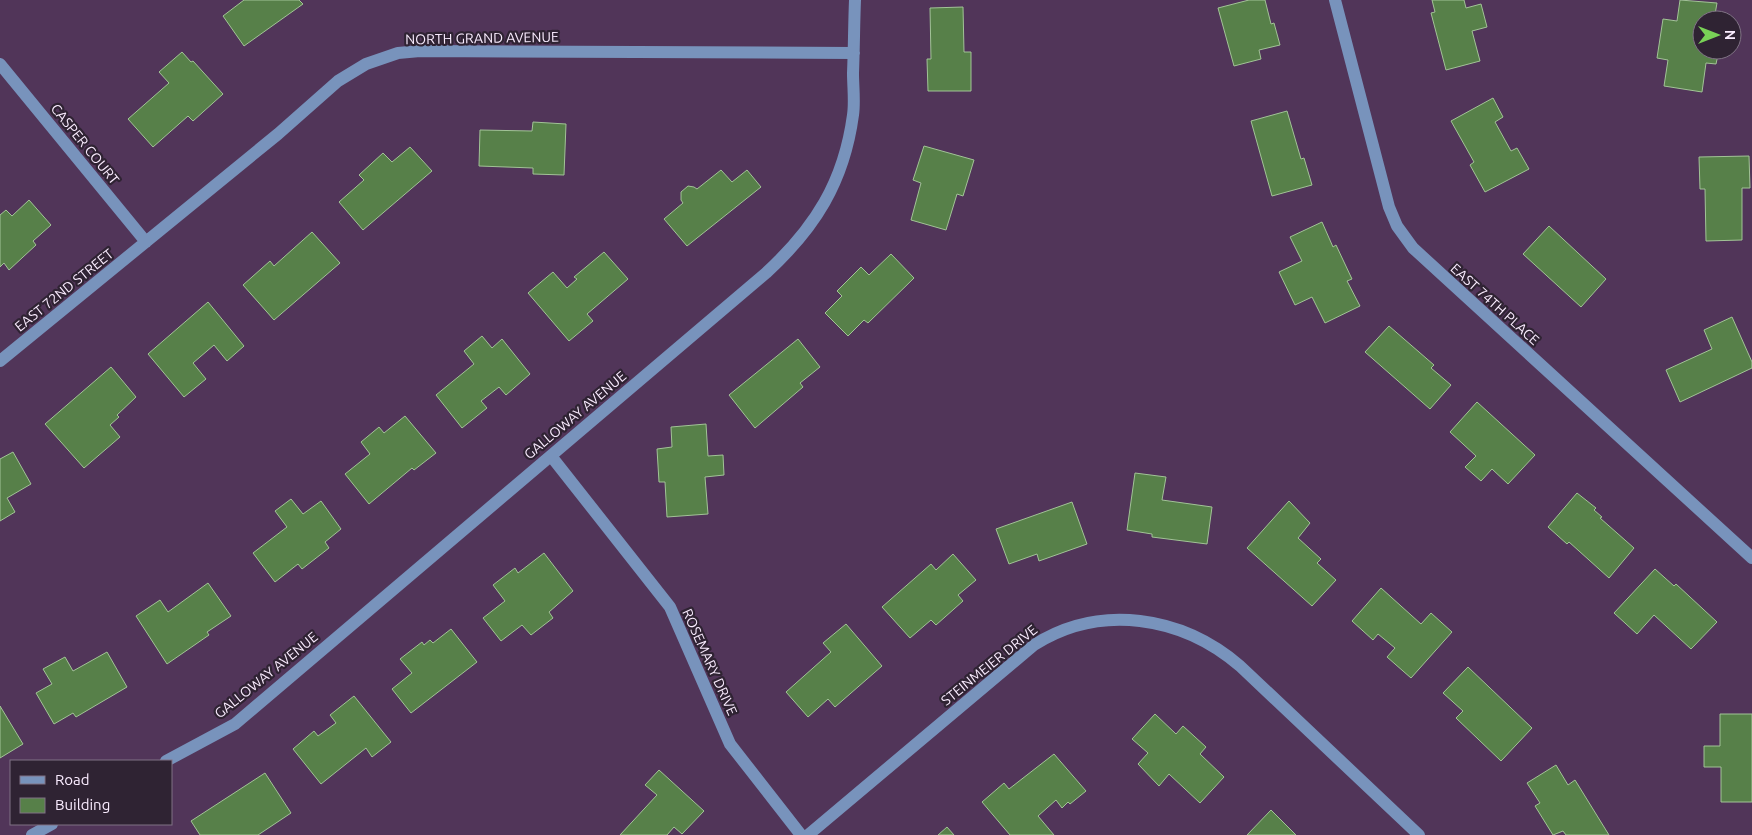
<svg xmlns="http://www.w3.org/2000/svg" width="1752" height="835" viewBox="0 0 1752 835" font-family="Ubuntu,sans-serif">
  <rect width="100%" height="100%" fill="#513559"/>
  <!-- building -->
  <path fill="#578049" stroke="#a2c397" d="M244,0H299L303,4L244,46L223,16Z
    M1249,0H1265L1271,24L1274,23L1280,45L1259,50L1261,59L1234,66L1218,8Z
    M1432,0H1464L1466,8L1481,4L1487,27L1472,31L1480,61L1446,70L1431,13L1435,12Z
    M1680,0L1717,3L1714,20H1702V50H1719L1716,64L1706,63L1702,92L1664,86L1668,60L1657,58L1663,19L1677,21Z
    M963,7L964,52H971V91H928L927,59H931L930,8Z
    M182,52L191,62L193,61L223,94L193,121L188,116L153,147L128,119L169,83L159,72Z
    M1493,98L1503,117L1495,122L1511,151L1517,148L1529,169L1485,192L1470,165L1474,162L1451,121Z
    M1287,111L1301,159L1304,158L1312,185L1272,196L1251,121Z
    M533,122L566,124L564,175L533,174V168L479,166L480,130L532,131Z
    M924,146L974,160L963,196L957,194L946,230L911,220L921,183L913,180Z
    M410,147L432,171L363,230L339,202L364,180L359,175L383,153L392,162Z
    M1749,156L1750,188H1742V240L1706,241L1705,189H1700L1699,157Z
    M721,170L732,182L747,170L761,187L687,246L664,219L683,203L681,200V192L688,186L694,187L697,189Z
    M29,200L51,225L33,241L36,245L9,270L4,263L0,267V215L6,210L12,216Z
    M1322,222L1333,247L1336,245L1352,279L1347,281L1360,306L1325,323L1312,297L1295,305L1279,272L1302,261L1290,237Z
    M1549,226L1606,279L1581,307L1523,254Z
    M312,232L340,263L274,320L243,285L270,261L274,266Z
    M604,252L628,279L587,314L593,321L569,341L528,293L553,272L567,288L577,279L574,277Z
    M891,254L914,278L868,323L864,320L848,336L825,313L842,296L837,291L861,267L869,275Z
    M208,302L244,346L227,361L214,345L193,363L206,379L184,397L148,354Z
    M1732,317L1752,362V368L1680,402L1666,370L1712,349L1704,330Z
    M1389,326L1434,365L1431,368L1451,385L1430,409L1365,352Z
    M482,336L492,348L502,339L530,374L506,395L499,387L481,401L487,408L462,428L436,395L474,364L464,351Z
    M798,339L820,367L800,383L803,387L755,428L729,395Z
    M111,367L136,397L117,415L119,417L110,425L120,437L84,468L45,424Z
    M1477,402L1535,455L1508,484L1492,469L1481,481L1465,467L1476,456L1450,432Z
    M405,416L436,453L414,470L412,468L369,504L345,474L370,454L361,442L379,427L384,433Z
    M706,424L708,456L723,455L724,475L705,477L708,514L667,517L665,482H659L657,449L672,447L671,427Z
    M13,452L31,484L7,498L15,512L0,521V459Z
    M1135,473L1166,477L1162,500L1212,507L1207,544L1152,537V534L1127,530Z
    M1577,493L1596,508L1594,510L1602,517L1600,518L1634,548L1609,578L1569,542L1567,544L1548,527Z
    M291,499L303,514L321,501L341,529L325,542L329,548L302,569L298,564L275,582L253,553L287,527L275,511Z
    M1289,501L1310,523L1298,538L1321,559L1317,563L1336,580L1312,606L1247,548Z
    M1072,502L1087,544L1039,561L1037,554L1009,564L996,529Z
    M544,553L573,591L549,612L553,618L531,635L522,625L501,641L483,618L505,601L493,585L515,568L518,573Z
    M953,554L976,580L958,595L963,601L936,625L931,620L910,638L882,607L931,564L936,570Z
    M1655,569L1674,586L1676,584L1717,622L1691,649L1654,615L1637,634L1614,613Z
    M208,583L231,616L207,632L209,635L167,664L136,616L160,600L168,612Z
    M1381,588L1421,624L1431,613L1452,632L1411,678L1387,657L1395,648L1378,634L1373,640L1352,621Z
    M846,624L882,666L835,707L828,699L808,717L786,692L831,652L823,643Z
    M451,629L477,662L411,713L392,689L412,673L400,659L422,642L424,645L430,640L433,643Z
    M107,652L127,687L76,717L73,713L54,724L36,693L52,684L43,669L65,657L73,671Z
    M1468,667L1532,728L1501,761L1456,718L1463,711L1443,693Z
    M354,696L391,742L372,757L366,748L321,784L293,749L314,731L318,736L336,723L330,715Z
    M0,706L23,744L0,758Z
    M1155,714L1176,734L1183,726L1206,747L1200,754L1224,777L1200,803L1169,774L1159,786L1138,764L1148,753L1132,739Z
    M1720,714H1752V802H1721V767H1704V746H1720Z
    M1054,754L1086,791L1070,804L1068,802L1062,808L1056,800L1038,816L1054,835H1010L982,802L1004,783L1009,789Z
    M1556,765L1568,785L1575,780L1609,835H1566L1563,831L1553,835L1535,806L1540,803L1527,783Z
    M659,770L704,811L682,834L674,827L667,835H620L657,795L645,785Z
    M265,773L291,813L258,835H200L191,821Z
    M1271,810L1296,835H1247Z
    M947,827L954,835H938Z"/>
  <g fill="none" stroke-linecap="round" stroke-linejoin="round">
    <!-- minor -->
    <path stroke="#7893bc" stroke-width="12" d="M1335,0L1389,207L1397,226L1413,248L1752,558
      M0,64L146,242
      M0,361L278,134L338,81L366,64L398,53L420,51L854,53
      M551,456L670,607L730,744L801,835
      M166,761L235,724L766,273C815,228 844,182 853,115C855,102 853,87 853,73C854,49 854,24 855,0
      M32,835L52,824
      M808,835L1034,645C1100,603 1182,616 1240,666L1419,835"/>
  </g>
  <g text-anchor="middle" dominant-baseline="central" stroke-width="4.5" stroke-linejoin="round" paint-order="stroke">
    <!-- street labels -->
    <g font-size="14" fill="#faecff" stroke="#2f2333">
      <text transform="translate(482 38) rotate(-1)">NORTH GRAND AVENUE</text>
      <text transform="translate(85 144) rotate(51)">CASPER COURT</text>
      <text transform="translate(64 290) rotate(-39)">EAST 72ND STREET</text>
      <text transform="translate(1495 304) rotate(42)">EAST 74TH PLACE</text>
      <text transform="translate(575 415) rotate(-40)">GALLOWAY AVENUE</text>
      <text transform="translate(710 662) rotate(66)">ROSEMARY DRIVE</text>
      <text transform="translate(989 665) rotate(-39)">STEINMEIER DRIVE</text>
      <text transform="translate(266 675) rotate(-39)">GALLOWAY AVENUE</text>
    </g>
  </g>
  <!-- legend -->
  <rect x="10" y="760" width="162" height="65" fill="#2f2333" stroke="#807385"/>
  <rect x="20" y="776" width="25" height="8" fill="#7893bc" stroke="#807385"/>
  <text x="55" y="785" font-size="15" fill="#faecff">Road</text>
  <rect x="20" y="798" width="25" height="15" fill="#578049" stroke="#807385"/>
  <text x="55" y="810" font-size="15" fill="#faecff">Building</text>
  <!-- north arrow -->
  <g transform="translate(1717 35) rotate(90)"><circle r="24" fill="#2f2333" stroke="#807385"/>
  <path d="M0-4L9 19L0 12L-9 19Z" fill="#79d157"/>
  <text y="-8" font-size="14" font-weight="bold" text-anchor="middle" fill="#faecff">N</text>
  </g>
</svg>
